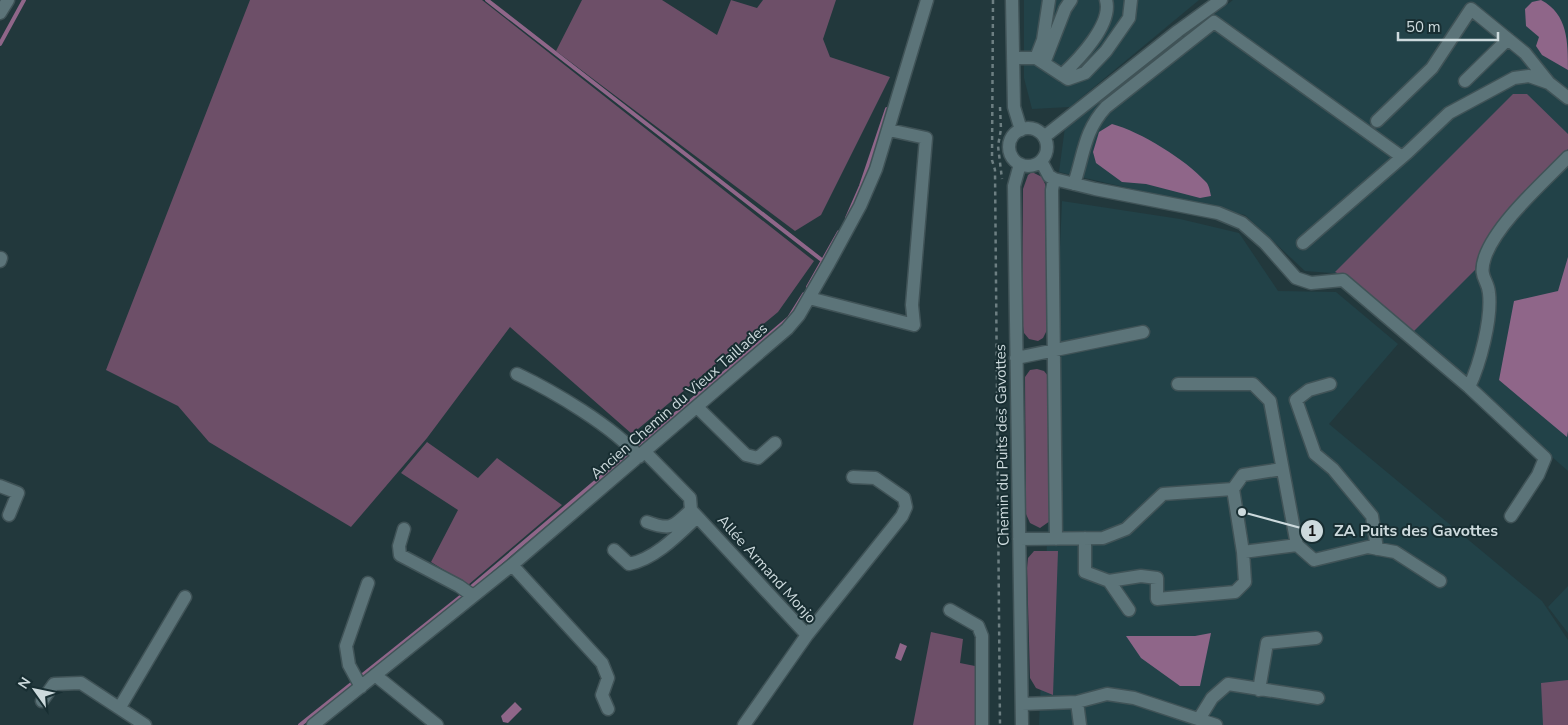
<svg xmlns="http://www.w3.org/2000/svg" width="1568" height="725" viewBox="0 0 1568 725" font-family="'Nunito Sans',sans-serif">
  <rect width="100%" height="100%" fill="#22383c"/>
  <!-- built -->
  <path fill="#224248" d="M1024,0H1199L1070,107L1032,109L1024,78Z
    M1233,0H1568V471L1344,274L1305,271L1245,215L1059,172L1065,127Z
    M1062,201L1180,219L1239,233L1278,291L1336,292L1398,344L1329,424L1542,601L1568,640V725H1039Z
    M1568,586V633L1548,607Z"/>
  <!-- green -->
  <path fill="#6d4f68" d="M250,0H482L814,261L778,312L632,434L510,327L427,438L351,527L209,442L178,406L106,370Z
    M582,0H662L717,35L731,0L757,8L763,0H836L823,39L830,57L890,77L821,215L795,231L556,51Z
    M1513,94H1527L1568,134V149L1498,225L1480,265L1413,332L1344,276L1335,272Z
    M1032,172L1042,177L1045,184L1047,330L1043,338L1038,341L1029,339L1024,333L1022,320L1023,189L1028,175Z
    M1037,369L1044,371L1049,377L1050,521L1040,528L1030,523L1026,514L1025,377L1030,370Z
    M427,442L478,478L497,458L562,505L468,585L431,562L458,510L401,473Z
    M1034,551H1058L1053,695L1036,688L1030,678L1027,568L1028,558Z
    M931,632L963,639L960,663L975,666L976,725H913Z
    M1568,680V725H1543L1541,683Z"/>
  <!-- water -->
  <path fill="#8f6689" d="M1541,0C1568,14 1568,42 1568,70L1542,55L1536,46L1539,37L1526,26L1525,9L1532,2Z
    M1112,124C1141,132 1185,159 1206,182C1209,185 1210,191 1211,196L1200,198L1146,184L1122,182L1096,163L1093,152L1099,132Z
    M1568,257V431L1567,437L1499,380L1514,301L1558,291Z
    M1211,633L1200,686H1180L1141,658L1126,636H1195Z
    M900,643L907,646L901,661L895,658Z
    M515,702L522,709L508,723L503,722L501,716Z"/>
  <g fill="none" stroke-linecap="round" stroke-linejoin="round">
    <!-- stream -->
    <path stroke="#8f6689" stroke-width="4" d="M487,0L823,261
      M0,44L24,0
      M847,218L861,186L887,109
      M808,287L839,232
      M469,589L789,318L804,294
      M300,725L464,594"/>
    <defs>
      <path id="minor" d="M1012,0L1014,107L1021,130
        M0,13L8,0
        M1013,58H1036L1068,79L1085,73L1106,51L1129,18L1131,0
        M1036,58L1043,40L1049,0
        M1044,63L1065,9L1071,0
        M1062,75C1078,60 1113,24 1106,0
        M1465,81L1508,39
        M1377,121L1432,68L1471,9L1525,53L1549,83
        M1009 147a19 19 0 1 1 38 0a19 19 0 1 1-38 0Z
        M1044,137L1178,31L1221,0
        M1041,161L1049,176L1054,179L1095,189L1218,213L1242,223L1265,243L1296,278L1311,283L1343,280L1469,387L1545,458L1538,475L1511,516
        M1020,164L1014,186L1022,725
        M1054,179L1052,190L1056,539
        M1074,184C1084,154 1084,131 1106,107L1214,22L1402,157
        M1303,243L1408,152L1449,113L1514,78L1529,76L1549,83L1568,98
        M0,261L1,258
        M809,298L914,325L912,305L926,138L889,130
        M1016,358L1143,332
        M517,374C553,391 614,427 639,457
        M1178,384H1253L1270,401L1297,545L1314,560L1368,547L1395,552L1440,581
        M1330,384L1309,390L1296,400L1315,454L1333,469L1372,516L1377,549
        M1469,387C1480,364 1492,319 1489,293C1488,279 1478,278 1485,257C1497,223 1543,183 1568,157
        M697,407L746,455L758,458L775,443
        M645,452L690,498L691,510C673,527 671,531 647,522
        M0,486L18,493L9,515
        M1233,489L1243,475L1282,469
        M691,510L807,635L744,725
        M404,529L399,546L400,555L459,586L473,596
        M1085,538V572L1109,581L1129,610
        M1019,539L1103,538L1126,529L1163,494L1233,489L1243,552L1297,545
        M614,550L629,564C655,559 678,535 697,517
        M512,565L602,663L608,678L602,695L608,709
        M1109,581L1141,576L1157,578V599L1235,592L1245,582L1243,552
        M950,610L978,626L982,636V725
        M807,635L902,516L906,507L904,498L875,478L853,477
        M375,675L437,725
        M361,687L349,665L346,646L368,583
        M1259,690L1267,643L1316,638
        M42,701L54,684L81,683L145,725
        M1077,702L1107,694L1134,698L1216,725
        M1022,704L1077,702L1080,725
        M120,707L185,597
        M1199,719L1212,698L1228,684L1318,698
        M313,725L512,565L787,329L799,315L829,263L860,206L876,169L927,0"/>
    </defs>
    <!-- minor casing -->
    <use href="#minor" stroke="#405357" stroke-width="15"/>
    <!-- path -->
    <path stroke="#6d7f82" stroke-width="2.5" stroke-dasharray="4 4" stroke-linecap="butt" d="M993,0L992,160L995,170L1000,725
      M1000,107L1001,129L998,146L1002,179"/>
    <!-- minor -->
    <use href="#minor" stroke="#5c7479" stroke-width="12"/>
  </g>
  <g text-anchor="middle" dominant-baseline="central" stroke-width="4" stroke-linejoin="round" paint-order="stroke">
    <!-- street labels -->
    <g font-size="15" fill="#cddadd" stroke="#182e32">
      <text transform="translate(679 401) rotate(-41)">Ancien Chemin du Vieux Taillades</text>
      <text transform="translate(1002 445) rotate(-91)">Chemin du Puits des Gavottes</text>
      <text transform="translate(767 569) rotate(48)">Allée Armand Monjo</text>
    </g>
  </g>
  <!-- callouts -->
  <path fill="none" stroke="#cddadd" stroke-width="2" d="M1242 512L1312 531"/>
  <g fill="#cddadd" stroke="#182e32" stroke-width="2">
    <circle cx="1242" cy="512" r="5"/>
    <circle cx="1312" cy="531" r="12"/>
  </g>
  <g font-size="15" text-anchor="middle" font-weight="bold" fill="#111">
    <text x="1312" y="536">1</text>
  </g>
  <g font-size="16" text-anchor="middle" font-weight="bold" fill="#cddadd" stroke="#182e32" stroke-width="4" stroke-linejoin="round" paint-order="stroke">
    <text x="1416" y="536">ZA Puits des Gavottes</text>
  </g>
  <!-- north arrow -->
  <g transform="translate(35 690) rotate(303)" stroke="#182e32" stroke-width="4" paint-order="stroke">
  <path d="M0-4L9 19L0 12L-9 19Z" fill="#cddadd"/>
  <text y="-8" font-size="14" font-weight="bold" text-anchor="middle" fill="#cddadd">N</text>
  </g>
  <!-- scale -->
  <path d="M1398 32v8h100v-8" fill="none" stroke="#cddadd" stroke-width="2.5"/>
  <text x="1406" y="32" font-size="15" fill="#cddadd" stroke="#182e32" stroke-width="4" paint-order="stroke">50 m</text>
</svg>
